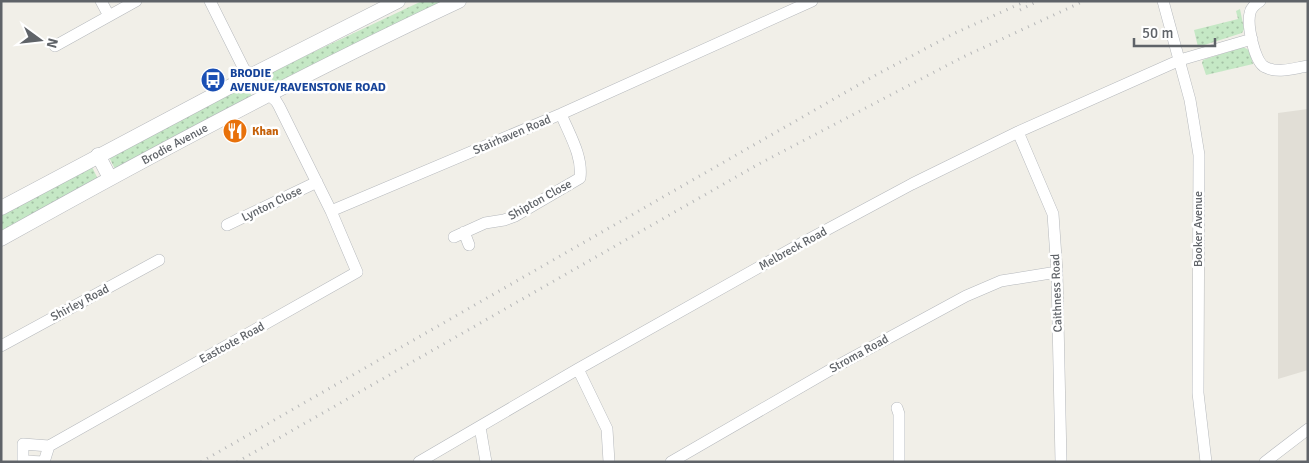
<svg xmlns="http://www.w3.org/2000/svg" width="1309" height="463" viewBox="0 0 1309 463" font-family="Signika,sans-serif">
  <defs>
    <pattern id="grass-dots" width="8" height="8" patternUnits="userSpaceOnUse" patternTransform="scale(1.25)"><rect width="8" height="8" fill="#c5e8c5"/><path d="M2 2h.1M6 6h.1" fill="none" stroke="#a3c0a4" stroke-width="1.8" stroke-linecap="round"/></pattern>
  </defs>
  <rect width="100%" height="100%" fill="#f1efe8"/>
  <!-- education -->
  <path fill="#e1ded6" d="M1308,109V370L1278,379V113Z"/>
  <!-- grass -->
  <path fill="url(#grass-dots)" d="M422,1H456L275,85L269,73Z
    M1240,9L1244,29L1242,33L1198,47L1194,30L1238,19L1236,11Z
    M1243,47L1249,50L1253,64L1206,75L1202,63L1203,60Z
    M246,84L252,97L115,169L108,155Z
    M91,165L98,179L1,233V214Z"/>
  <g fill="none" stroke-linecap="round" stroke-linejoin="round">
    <defs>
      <path id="minor" d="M101,1L109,16
        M210,1L244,69L251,75
        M1163,1L1190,100L1199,155L1198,393L1206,462
        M1260,1C1256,4 1251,7 1250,13C1247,24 1254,62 1265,67C1278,74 1294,68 1308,66
        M55,46L136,1
        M269,95L276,101L279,106L331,211L561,114L812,1
        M1018,132L1053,214L1057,272L1061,462
        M227,225L317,182
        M464,232L469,245
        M454,237L485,223L504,220L515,216L580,178C583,156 569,134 561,114
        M1,346L159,260
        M578,369L607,429L609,462
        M897,408L899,414V462
        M480,427L486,462
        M49,446L23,444V461L44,462L49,446L357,272L331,211
        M419,462L578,369L802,243L912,184L1018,132L1180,60L1252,39
        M671,462L837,366L966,296L1001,281L1057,272
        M1265,462L1308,429"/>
      <g id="tertiary">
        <path d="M251,75L269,95"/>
        <path d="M98,155L110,178"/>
        <path d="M1,208L248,77L398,1"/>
        <path id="s1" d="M1,239C151,155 303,74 459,1"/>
      </g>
    </defs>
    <!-- minor casing -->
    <use href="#minor" stroke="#b5b8bc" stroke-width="12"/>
    <!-- tertiary casing -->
    <use href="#tertiary" stroke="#b5b8bc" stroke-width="15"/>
    <!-- minor -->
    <use href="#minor" stroke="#fff" stroke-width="11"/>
    <!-- tertiary -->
    <use href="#tertiary" stroke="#fff" stroke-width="14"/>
    <!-- rail -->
    <path stroke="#b6b7b8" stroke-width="3" stroke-dasharray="1 6" stroke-linecap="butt" d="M1020,10L1038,1
      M201,462L874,76L953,34L1026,1
      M237,462L757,165L963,57L1084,1"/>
  </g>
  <!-- icons -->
  <defs>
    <symbol id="bus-disc" viewBox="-11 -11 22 22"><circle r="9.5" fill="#1a4fb4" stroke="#fff"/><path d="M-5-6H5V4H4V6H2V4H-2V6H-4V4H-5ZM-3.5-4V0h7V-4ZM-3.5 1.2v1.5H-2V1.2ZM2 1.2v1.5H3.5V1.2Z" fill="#fff"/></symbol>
    <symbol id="restaurant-disc" viewBox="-11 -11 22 22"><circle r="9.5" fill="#e8710a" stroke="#fff"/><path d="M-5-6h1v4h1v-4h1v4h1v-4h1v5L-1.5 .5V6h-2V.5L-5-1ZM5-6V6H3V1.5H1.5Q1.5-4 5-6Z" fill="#fff"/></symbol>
  </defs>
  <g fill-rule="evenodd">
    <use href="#bus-disc" x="199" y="66" width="28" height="28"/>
    <use href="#restaurant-disc" x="221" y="117" width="28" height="28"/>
  </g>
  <g text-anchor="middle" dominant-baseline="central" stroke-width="5" stroke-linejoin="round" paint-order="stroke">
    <!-- transit labels -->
    <g font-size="12" font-weight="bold" fill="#164399" stroke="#fff" text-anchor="start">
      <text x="230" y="73">BRODIE<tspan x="230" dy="14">AVENUE/RAVENSTONE ROAD</tspan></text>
    </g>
    <!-- food labels -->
    <g font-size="12" font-weight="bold" fill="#c56008" stroke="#fff" text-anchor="start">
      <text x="252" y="131">Khan</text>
    </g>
    <!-- street labels -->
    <g font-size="12" fill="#5f6368" stroke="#fff">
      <text transform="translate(512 135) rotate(-23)">Stairhaven Road</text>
      <text stroke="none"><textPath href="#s1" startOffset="198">Brodie Avenue</textPath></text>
      <text transform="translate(540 200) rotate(-29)">Shipton Close</text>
      <text transform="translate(272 204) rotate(-26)">Lynton Close</text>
      <text transform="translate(1198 229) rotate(-90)">Booker Avenue</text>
      <text transform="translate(793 249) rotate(-29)">Melbreck Road</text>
      <text transform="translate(1057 293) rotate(-92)">Caithness Road</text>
      <text transform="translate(80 303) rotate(-28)">Shirley Road</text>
      <text transform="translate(232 343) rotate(-29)">Eastcote Road</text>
      <text transform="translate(859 354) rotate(-29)">Stroma Road</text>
    </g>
  </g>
  <!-- border -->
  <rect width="1309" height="463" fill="none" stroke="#5f6368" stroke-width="5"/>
  <!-- north arrow -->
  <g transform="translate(40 40) rotate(105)" stroke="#ffffff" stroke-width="4" paint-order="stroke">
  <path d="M0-4L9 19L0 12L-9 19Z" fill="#5f6368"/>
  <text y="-8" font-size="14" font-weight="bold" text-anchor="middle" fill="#5f6368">N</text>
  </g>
  <!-- scale -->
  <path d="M1134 38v8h81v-8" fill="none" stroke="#5f6368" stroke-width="2.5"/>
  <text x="1142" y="38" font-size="15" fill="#5f6368" stroke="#ffffff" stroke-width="4" paint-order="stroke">50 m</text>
</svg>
